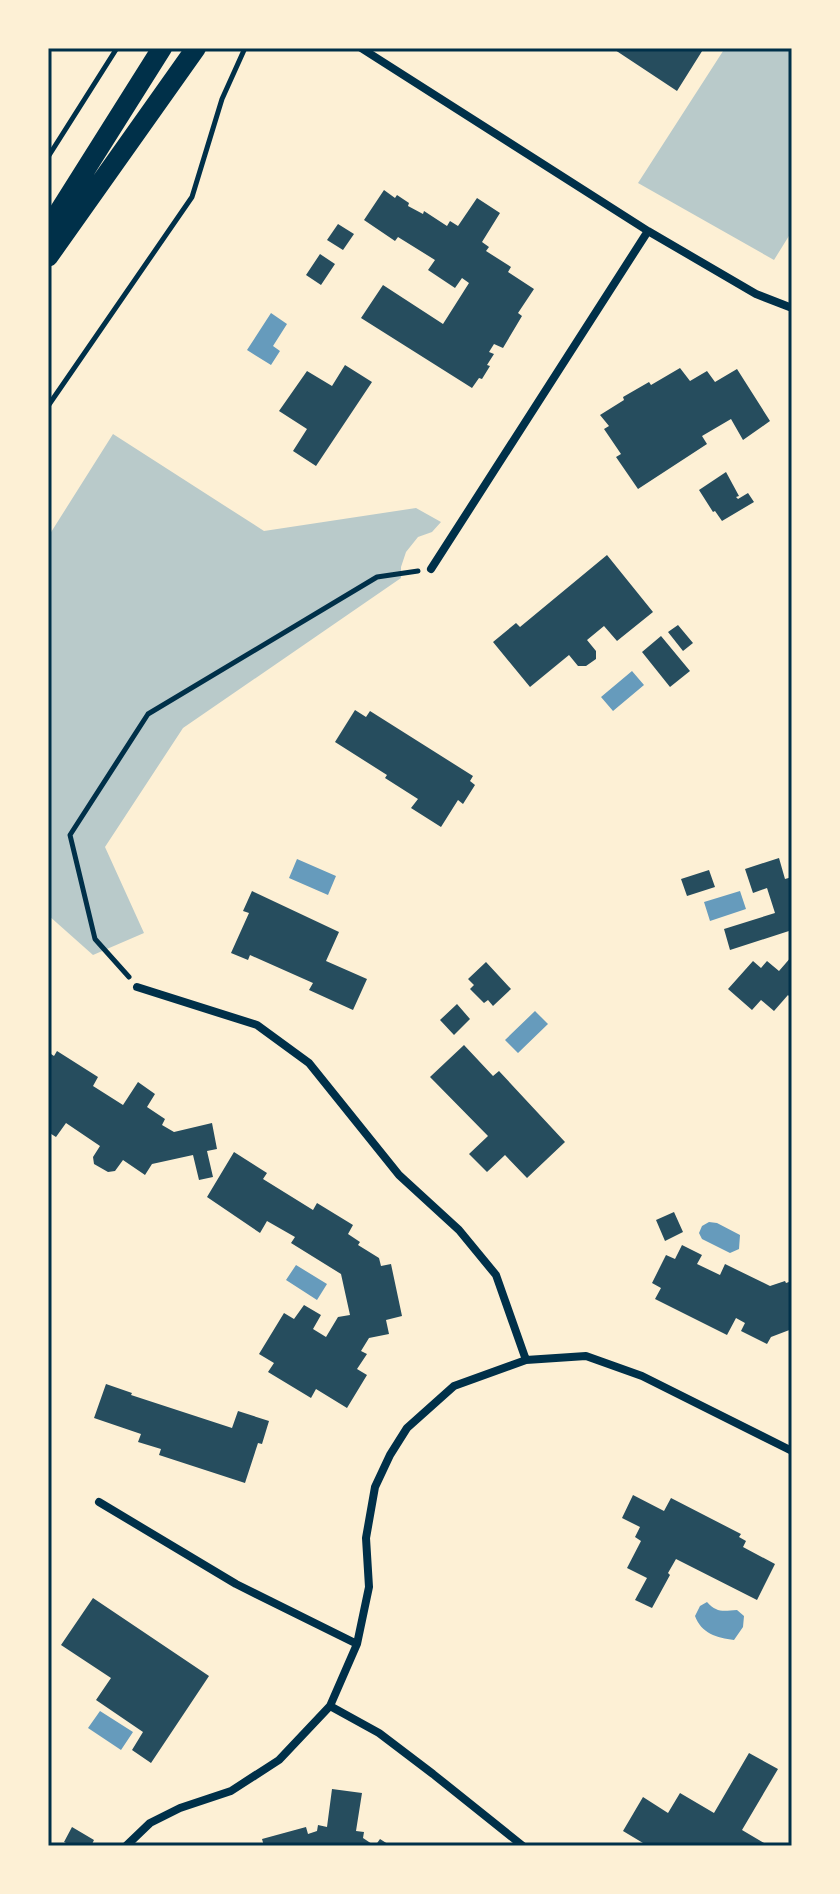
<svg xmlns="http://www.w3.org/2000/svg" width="840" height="1894" viewBox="0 0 840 1894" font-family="Lato,sans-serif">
  <rect width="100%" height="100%" fill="#fdf0d5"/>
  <!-- green -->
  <path fill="#b9caca" d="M725,48H792V231L774,260L638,183Z
    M113,434L264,531L416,508L441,522L432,532L418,537L406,552L401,567V578L183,728L105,847L144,933L93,955L48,915V537Z"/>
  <!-- water -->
  <path fill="#669bbc" d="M271,313L287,324L273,346L280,351L271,365L247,350Z
    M632,671L644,685L613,711L601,697Z
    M297,859L336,876L328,895L289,878Z
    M740,891L746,909L710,921L704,902Z
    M535,1011L548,1024L518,1053L505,1040Z
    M709,1222L717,1223L740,1235L739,1249L730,1253L702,1239L699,1233L702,1226Z
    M296,1265L327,1284L317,1300L286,1280Z
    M707,1602C717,1613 723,1611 737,1610L744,1616L743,1627L734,1640C717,1638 701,1633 695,1616L700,1606Z
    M100,1711L133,1732L121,1750L88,1728Z"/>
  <!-- building -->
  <path fill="#264d5e" d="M612,48H704L677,91Z
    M384,190L395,198L397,195L409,203L408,206L423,214L424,211L447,226L450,221L458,226L477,198L500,213L482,242L489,247L486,251L511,267L508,272L534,289L518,313L522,316L503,348L494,344L489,352L494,354L487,365L490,366L482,379L479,378L472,388L361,318L383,285L443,324L469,283L462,278L455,288L428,270L435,260L398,237L395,241L364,220Z
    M338,224L354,234L343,250L327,240Z
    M320,254L335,264L321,285L306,275Z
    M345,365L372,382L316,466L293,451L307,429L279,411L307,371L332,386Z
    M680,368L690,381L707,371L715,382L737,369L770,421L743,440L731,419L702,436L707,444L638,489L616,457L621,454L604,429L609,426L600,415L624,400L623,397L649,382L651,385Z
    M726,472L739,496L736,497L738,499L748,493L754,502L722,521L715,511L713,512L699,490Z
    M607,555L653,612L617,641L604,626L587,640L596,651V659L586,666H578L569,655L530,687L493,642L516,623L520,627Z
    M678,625L693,643L683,651L668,632Z
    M661,636L690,671L670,687L642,652Z
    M355,710L366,717L370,711L473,776L470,781L475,785L463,804L458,800L441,827L411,808L418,799L385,778L387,775L335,742Z
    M779,858L785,879L792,877V930L730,950L724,929L775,913L767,888L753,893L745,869Z
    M709,870L715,887L687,896L681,879Z
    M252,891L339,932L326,961L367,979L353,1010L309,990L313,983L250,955L248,960L231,953L249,913L243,911Z
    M792,956V999L788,995L774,1011L761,1000L752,1010L728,989L753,961L761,968L767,961L779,971Z
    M486,962L511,989L493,1006L488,1000L484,1003L470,989L474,985L468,979Z
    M457,1004L470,1019L454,1035L440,1020Z
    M464,1045L493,1076L499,1071L565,1142L527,1178L505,1155L487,1172L469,1154L488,1136L430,1077Z
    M57,1051L98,1077L93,1086L123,1105L138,1082L155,1094L147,1107L165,1119L162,1125L174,1132L212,1123L217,1149L207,1151L213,1177L199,1180L193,1155L152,1164L145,1175L123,1160L115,1171L108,1172L94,1164L93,1157L100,1146L66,1123L56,1137L48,1132V1052L54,1056Z
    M234,1152L267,1173L263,1179L313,1210L317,1203L353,1225L348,1234L360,1242L358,1245L379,1258L381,1266L391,1264L402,1316L386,1320L389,1334L369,1338L361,1351L367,1354L357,1369L367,1375L347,1408L316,1389L311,1398L268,1372L274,1363L259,1354L284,1313L294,1319L304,1305L321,1315L313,1329L326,1337L338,1317L350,1315L341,1274L291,1243L295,1237L267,1221L260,1233L207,1197Z
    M674,1212L683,1232L665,1241L656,1220Z
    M682,1245L702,1255L697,1264L720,1275L725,1264L770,1286L785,1281L786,1283L792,1281V1329L771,1337L767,1344L741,1331L745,1323L736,1318L727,1335L655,1299L661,1288L652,1283L666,1255L675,1259Z
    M106,1384L132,1393L131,1395L232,1428L238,1411L269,1421L262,1444L258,1443L245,1483L159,1455L161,1449L138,1442L141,1434L94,1418Z
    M633,1495L664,1511L671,1498L741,1534L739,1537L746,1541L743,1547L775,1564L757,1600L676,1559L668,1573L670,1575L652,1608L635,1600L647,1578L627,1568L641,1541L635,1537L640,1527L622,1518Z
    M93,1598L209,1676L151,1763L132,1750L143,1732L96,1700L111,1678L61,1645Z
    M749,1753L778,1769L742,1830L769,1846H648L623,1831L643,1797L668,1813L680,1793L714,1813Z
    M332,1789L362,1793L356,1831L364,1832L363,1838L375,1846L380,1839L391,1846H264L262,1839L306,1827L308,1834L317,1831L318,1825L327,1827Z
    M72,1827L94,1840L91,1846H72L64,1842Z"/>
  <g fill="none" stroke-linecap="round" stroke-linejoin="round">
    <!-- path -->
    <path stroke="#003049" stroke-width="5" d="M48,157L117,48
      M48,406L192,197L222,99L245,48
      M129,977L95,939L70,835L148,714L377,577L418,571"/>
    <!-- minor -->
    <path stroke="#003049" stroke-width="8" d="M361,48L648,231L756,294L792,308
      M431,569L648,231
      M137,987L257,1025L309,1063L399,1175L459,1230L496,1275L526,1360
      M99,1502L236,1584L357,1644
      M330,1706L379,1733L433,1774L523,1846
      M126,1846L150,1823L180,1808L231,1791L279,1760L330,1706L357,1644L369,1587L366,1538L375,1487L390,1455L407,1428L454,1386L526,1360L586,1356L642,1376L792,1451"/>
    <!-- primary -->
    <path stroke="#003049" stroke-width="20" d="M48,229L162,48
      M48,257L196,48"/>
  </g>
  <!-- border -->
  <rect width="840" height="1894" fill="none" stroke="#fdf0d5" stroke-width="100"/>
  <rect x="50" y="50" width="740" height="1794" fill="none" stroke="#003049" stroke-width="3"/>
</svg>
